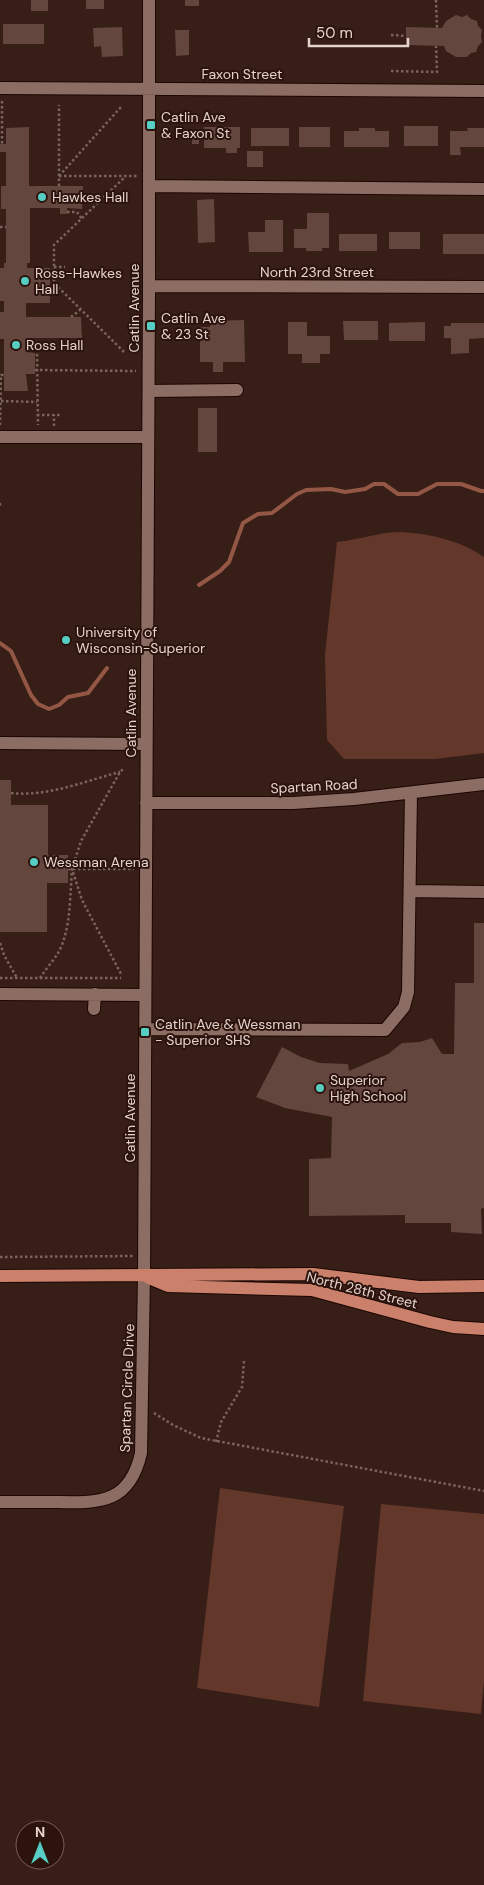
<svg xmlns="http://www.w3.org/2000/svg" width="484" height="1885" viewBox="0 0 484 1885" font-family="'DM Sans',sans-serif">
  <rect width="100%" height="100%" fill="#371e16"/>
  <!-- green -->
  <path fill="#64372b" d="M401,532C430,534 460,540 484,557V753L435,759H344L327,740L325,655L337,542C359,540 379,532 401,532Z
    M220,1488L344,1506L319,1707L197,1688Z
    M381,1504L484,1514V1680L481,1714L363,1701Z"/>
  <g fill="none" stroke-linecap="round" stroke-linejoin="round">
    <!-- stream -->
    <path stroke="#955745" stroke-width="4" d="M199,585L220,571L229,562L243,523L258,514L272,513L297,494L306,490L331,489L345,492L365,489L374,484H384L398,494H418L437,484H461L481,491H484
      M0,643L11,651L31,695L38,704L49,709L59,705L68,697L88,693L107,668"/>
  </g>
  <!-- building -->
  <path fill="#63463e" d="M31,0H48V11H31Z
    M86,0H104V9H86Z
    M185,0H199V6H185Z
    M456,15L462,17L467,15L471,19L477,21L478,26L482,30L481,36L482,42L478,46L476,52L471,53L467,57H456L446,51L444,46L406,45V27L442,28L446,21Z
    M3,24H44V44H3Z
    M122,27L123,56L102,57L101,46L94,47L93,28Z
    M175,30H189V55L176,56Z
    M404,126H438V146H404Z
    M29,127V186H83L82,209L67,208V214H60V208H30V263H27V268H50V303H26V317H81L82,338H27V352L35,353V374H26L28,391H4V339H0V312H4V301H0V268H4V263H6V209H1V186H6V152H0V144H6V128Z
    M204,127H240V148H237V153H226V148H204Z
    M299,127H330V147H299Z
    M251,128H289V146H251Z
    M359,128H375V131H389V147H344V131H359Z
    M467,128H484V147H460L461,155H450V131H468Z
    M192,134H199V144H192Z
    M247,151H263V167H247Z
    M214,199L215,242L198,243L197,200Z
    M307,213H329V248H322V251H306V248H294V229H307Z
    M265,220H283V252H249L248,232H265Z
    M389,232H420V249H389Z
    M339,234H377V251H339Z
    M443,234H484V254H443Z
    M244,320L245,362H223V372H213V362H200V327H210V321Z
    M343,321H378V340H344Z
    M288,322H307V336H330V354H320V363H302V354H288Z
    M425,322V341H389V323Z
    M451,323H484V338L469,339V353L451,354V338H444V326H451Z
    M198,408H217V452H198Z
    M0,780H11V805H48V855H68V883H47V932H0Z
    M474,923H484V1208L481,1209L482,1234L451,1232V1223H405V1215L309,1216V1159L331,1158L332,1117L285,1108L256,1097L282,1047L301,1057L320,1063L348,1064L349,1071L388,1054L402,1043L420,1042L432,1038L442,1054H454L455,983H474Z"/>
  <g fill="none" stroke-linecap="round" stroke-linejoin="round">
    <defs>
      <path id="minor" d="M0,88L484,91
        M149,186L484,189
        M149,286L484,287
        M149,391L237,390
        M0,437H148
        M0,743L146,744
        M146,803H293L354,799L484,784
        M410,891L484,892
        M0,994L145,995
        M94,1009L95,994
        M145,1029L385,1030L404,1007L408,992L411,793
        M0,1502C20,1502 39,1502 59,1502C102,1503 130,1502 141,1453L144,1276L149,291V0"/>
      <path id="major" d="M0,1276L313,1274L419,1287L484,1286
        M149,1278L168,1286L312,1290L430,1322L453,1327L484,1329"/>
    </defs>
    <!-- minor casing -->
    <use href="#minor" stroke="#1d0703" stroke-width="14"/>
    <!-- major casing -->
    <use href="#major" stroke="#1d0703" stroke-width="14"/>
    <!-- path -->
    <path stroke="#7a645d" stroke-width="2.5" stroke-dasharray="2.5 2.5" stroke-linecap="butt" d="M436,0L437,28
      M391,35L406,36
      M391,71L437,72L436,46
      M2,101V144
      M59,176L121,107
      M59,176H137
      M59,186V105
      M67,212H77L82,219
      M0,227H6
      M54,267H65
      M71,317L80,310
      M124,352L54,283V245L126,176
      M37,354L38,425
      M35,370L136,371
      M1,401L37,402
      M37,415H60
      M0,425L1,375H4
      M54,426V415
      M0,503V506
      M11,793C48,797 85,781 120,772
      M68,869H134
      M72,869L81,841L120,772L123,769
      M0,943L4,955L17,978
      M0,978H121
      M40,978C45,970 53,961 58,953C71,931 70,894 72,869L82,900L121,974
      M0,1257L133,1256
      M154,1413L173,1425L201,1438L484,1491
      M216,1442L221,1422L242,1387L244,1361"/>
    <!-- minor -->
    <use href="#minor" stroke="#8c6d64" stroke-width="12"/>
    <!-- major -->
    <use href="#major" stroke="#ca806a" stroke-width="12"/>
  </g>
  <!-- markers -->
  <g fill="#56cec3" stroke="#2c140d" stroke-width="2">
    <rect x="146" y="120" width="10" height="10" rx="2.5"/>
    <circle cx="42" cy="197" r="5"/>
    <circle cx="25" cy="281" r="5"/>
    <rect x="146" y="321" width="10" height="10" rx="2.5"/>
    <circle cx="16" cy="345" r="5"/>
    <circle cx="66" cy="640" r="5"/>
    <circle cx="34" cy="862" r="5"/>
    <rect x="140" y="1027" width="10" height="10" rx="2.5"/>
    <circle cx="320" cy="1088" r="5"/>
  </g>
  <g text-anchor="middle" dominant-baseline="central" stroke-width="4" stroke-linejoin="round" paint-order="stroke">
    <!-- street labels -->
    <g font-size="14" fill="#e4d2cd" stroke="#2c140d">
      <text x="242" y="74">Faxon Street</text>
      <text x="317" y="272">North 23rd Street</text>
      <text transform="translate(134 308) rotate(-90)">Catlin Avenue</text>
      <text transform="translate(131 713) rotate(-90)">Catlin Avenue</text>
      <text transform="translate(314 786) rotate(-3)">Spartan Road</text>
      <text transform="translate(130 1118) rotate(-90)">Catlin Avenue</text>
      <text transform="translate(362 1290) rotate(14)">North 28th Street</text>
      <text transform="translate(127 1388) rotate(-88)">Spartan Circle Drive</text>
    </g>
    <!-- poi labels -->
    <g font-size="14" fill="#e4d2cd" stroke="#2c140d" text-anchor="start">
      <text x="161" y="117">Catlin Ave<tspan x="161" dy="16">&amp; Faxon St</tspan></text>
      <text x="52" y="197">Hawkes Hall</text>
      <text x="35" y="273">Ross-Hawkes<tspan x="35" dy="16">Hall</tspan></text>
      <text x="161" y="318">Catlin Ave<tspan x="161" dy="16">&amp; 23 St</tspan></text>
      <text x="26" y="345">Ross Hall</text>
      <text x="76" y="632">University of<tspan x="76" dy="16">Wisconsin-Superior</tspan></text>
      <text x="44" y="862">Wessman Arena</text>
      <text x="155" y="1024">Catlin Ave &amp; Wessman<tspan x="155" dy="16">- Superior SHS</tspan></text>
      <text x="330" y="1080">Superior<tspan x="330" dy="16">High School</tspan></text>
    </g>
  </g>
  <!-- north arrow -->
  <g transform="translate(40 1845)"><circle r="24" fill="#2c140d" stroke="#76605a"/>
  <path d="M0-4L9 19L0 12L-9 19Z" fill="#56cec3"/>
  <text y="-8" font-size="14" font-weight="bold" text-anchor="middle" fill="#e4d2cd">N</text>
  </g>
  <!-- scale -->
  <path d="M309 38v8h99v-8" fill="none" stroke="#e4d2cd" stroke-width="2.5"/>
  <text x="316" y="38" font-size="15" fill="#e4d2cd" stroke="#2c140d" stroke-width="4" paint-order="stroke">50 m</text>
</svg>
